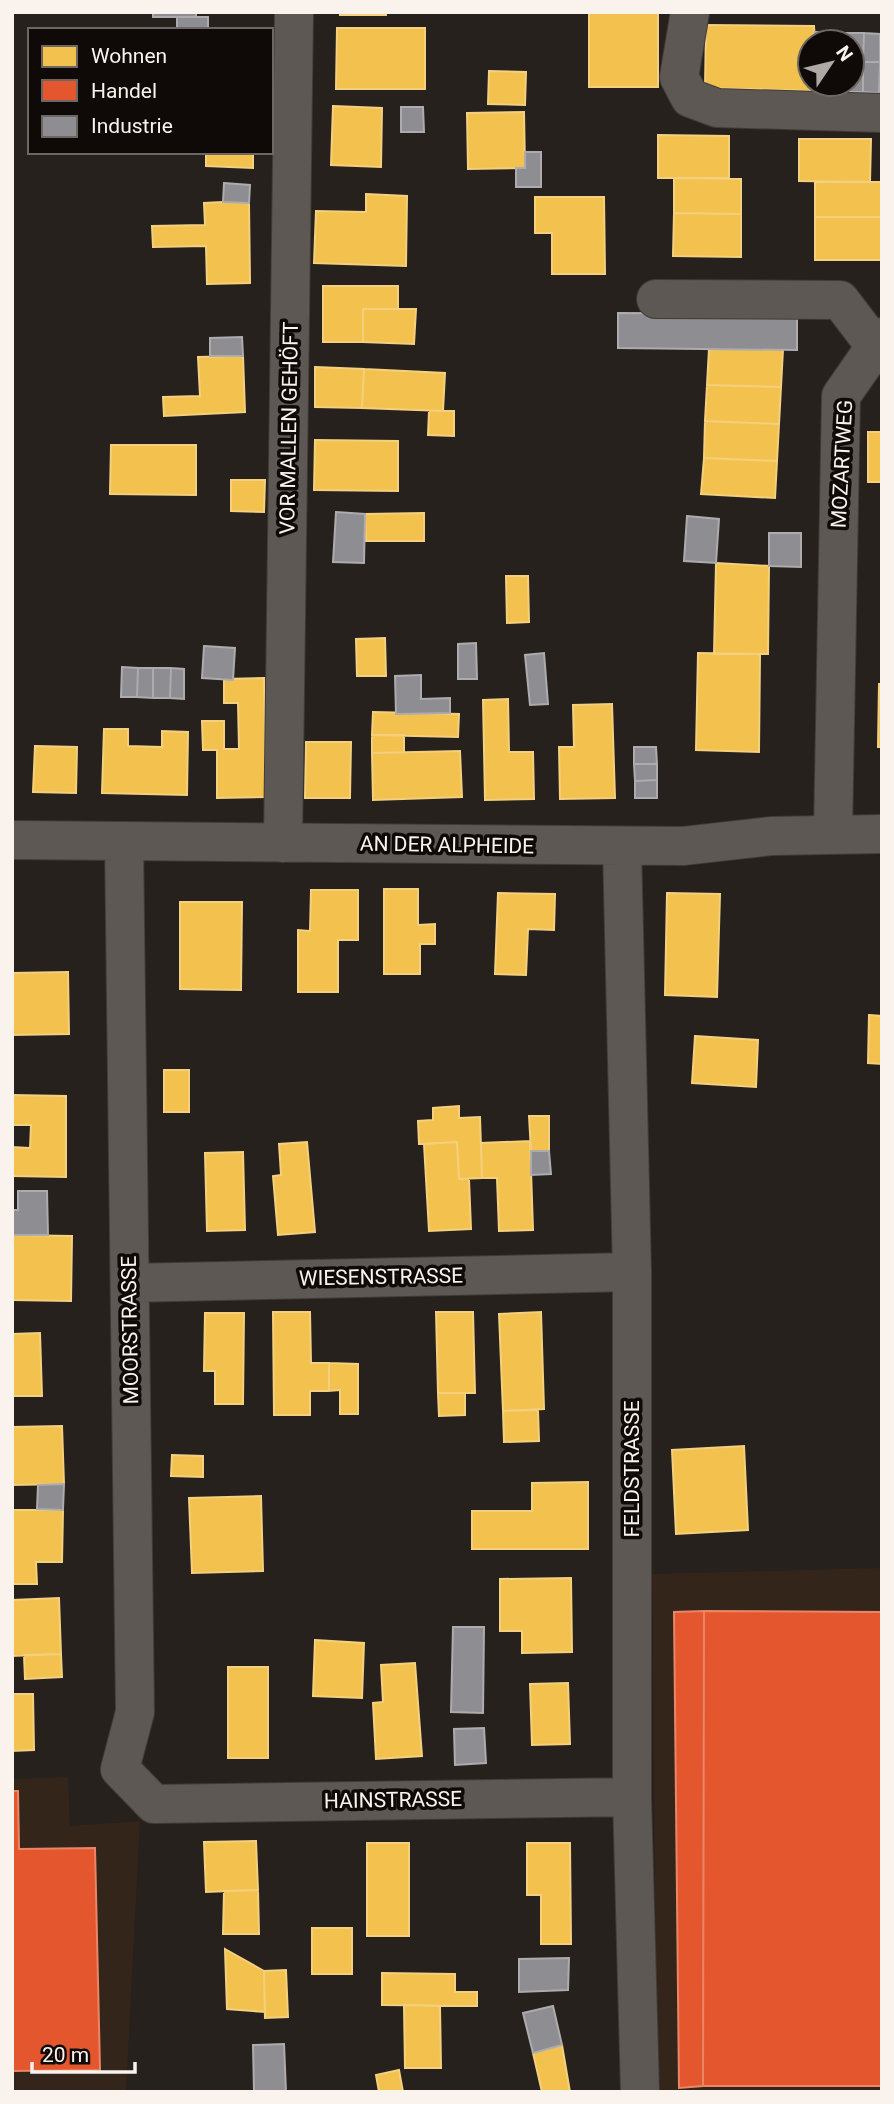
<svg xmlns="http://www.w3.org/2000/svg" width="894" height="2104" viewBox="0 0 894 2104" font-family="Roboto,sans-serif">
  <rect width="100%" height="100%" fill="#26211c"/>
  <!-- built -->
  <path fill="#34251b" d="M882,1568V2092H657L652,1574Z
    M68,1777L70,1826L140,1821L126,2092H12V1779Z"/>
  <!-- homes -->
  <path fill="#f2c14e" stroke="#f4d07e" stroke-width="2" d="M340,12H386V15H340Z
    M589,12H658V87H589Z
    M706,25L814,26L815,42H810V84H814V91L705,88Z
    M337,28H425V89H336Z
    M489,71L526,72L525,105L488,104Z
    M333,106L382,108L381,167L331,165Z
    M524,112L525,168L468,169L467,113Z
    M658,135L729,136V178H658Z
    M799,139H871L870,182L799,181Z
    M206,152H253V168L206,166Z
    M674,178L741,179V214L674,213Z
    M815,182H882V217H815Z
    M366,194L407,196L406,266L314,263L316,211L366,212Z
    M535,197H604L605,274H552V233H535Z
    M223,202L249,203L250,283L207,284L206,246L153,247L152,226L205,225L204,203Z
    M674,213L741,214V257L673,256Z
    M815,217H882V260H815Z
    M323,286H398V309H363V342H323Z
    M363,309H416L414,344L363,342Z
    M709,349H783L781,387L707,385Z
    M243,356L245,412L164,416L163,397L200,396L198,357Z
    M315,367L364,369L362,408L315,407Z
    M364,369L445,373L443,411L362,408Z
    M707,385L781,387L779,424L705,421Z
    M429,411H454V436L428,435Z
    M705,421L779,424L777,461L704,458Z
    M868,432H882V482H868Z
    M315,440L398,441V491L314,490Z
    M111,445H196V495L110,494Z
    M704,458L777,461L775,498L701,494Z
    M231,480H265L264,512L231,511Z
    M424,513V541H366L365,514Z
    M716,563L769,566L768,654H714Z
    M506,576H528L529,622L507,623Z
    M385,638L386,676H357L356,639Z
    M698,653L760,654L759,752L696,750Z
    M264,678L266,797L217,798V750H203L202,721H224V749H239L238,703H224V679Z
    M879,684H882V747H878Z
    M508,699L509,752H533L534,799L485,800L483,700Z
    M612,704L615,798L560,799L559,747H574L573,705Z
    M373,712L459,714L458,737L372,735Z
    M104,729H128V746L162,747V731L188,732L187,795L102,793Z
    M372,735H404V753H372Z
    M306,742H351L350,798H305Z
    M35,746L77,747L76,793L33,792Z
    M460,751L462,797L373,800L372,753Z
    M384,889H418V925L435,924V944H420V974H384Z
    M311,890H358V940H338V992H298V930L310,931Z
    M498,893L555,894L554,930L528,929L526,975L495,974Z
    M667,893L720,894L717,997L665,995Z
    M180,902H242L241,990L180,989Z
    M68,972L69,1034L12,1035V973Z
    M869,1015L882,1016V1064L868,1063Z
    M695,1036L758,1040L756,1087L692,1083Z
    M164,1070H189V1112H164Z
    M12,1095L66,1096V1177L12,1176V1147L30,1148L31,1125H12Z
    M459,1106V1118L480,1117L482,1178L459,1179L457,1142L419,1144L418,1121L433,1120V1108Z
    M529,1116H549V1151H531Z
    M530,1141L533,1230L499,1231L497,1178H482L481,1143Z
    M307,1142L315,1232L278,1235L273,1176L281,1175L279,1144Z
    M457,1142L459,1179H469L471,1229L429,1231L424,1144Z
    M243,1152L245,1230L207,1231L205,1153Z
    M12,1235L72,1236L71,1301L12,1300Z
    M273,1312H310L311,1363H329V1391H310V1415H274Z
    M436,1312H473L475,1393H438Z
    M541,1312L544,1409L503,1411L499,1314Z
    M205,1313H244L243,1404H215V1371H204Z
    M40,1333L42,1396H12V1334Z
    M329,1363L358,1364V1414H340V1390L329,1391Z
    M438,1393H465V1415L439,1416Z
    M538,1410L539,1441L504,1442L503,1411Z
    M62,1426L64,1484L12,1485V1427Z
    M744,1446L748,1530L676,1534L672,1450Z
    M172,1455L203,1456V1477L171,1476Z
    M588,1482V1549H472V1511H532V1483Z
    M261,1496L263,1571L192,1573L189,1498Z
    M12,1510H63L62,1562H36L37,1584H12Z
    M571,1578L572,1652L522,1653V1631H500V1579Z
    M59,1598L61,1654L12,1656V1600Z
    M315,1640L364,1643L362,1698L313,1696Z
    M61,1654L62,1677L25,1679L24,1655Z
    M415,1663L422,1756L376,1759L373,1703L383,1702L381,1665Z
    M228,1667H268V1758H228Z
    M568,1683L570,1744L532,1745L530,1684Z
    M12,1694H33L34,1750L12,1751Z
    M256,1841L258,1890L206,1892L204,1842Z
    M367,1843H409V1936H367Z
    M527,1843H570L571,1944H541V1895H527Z
    M258,1890L259,1934H223L224,1891Z
    M312,1928H352V1974H312Z
    M225,1949L264,1971L265,2012L227,2009Z
    M286,1970L288,2017L265,2018L264,1971Z
    M382,1973L455,1974V1992H477V2006L382,2005Z
    M404,2005L440,2006L441,2068H405Z
    M562,2045L570,2092H542L533,2053Z
    M399,2070L403,2092H379L376,2075Z"/>
  <!-- shops -->
  <path fill="#e4572e" stroke="#ea8667" stroke-width="2" d="M704,1611L703,2086L679,2088L674,1612Z
    M704,1611L882,1612V2086H703Z
    M12,1791H18L19,1849L95,1848L100,2070L12,2071Z"/>
  <!-- industry -->
  <path fill="#8d8d92" stroke="#adabad" stroke-width="2" d="M153,12H196V17H153Z
    M177,17H208V30H177Z
    M815,32L832,33V42H815Z
    M832,33H848V42H832Z
    M848,33H864L863,62L852,61V42H848Z
    M864,33L880,34V62H863Z
    M880,34H882V62H880Z
    M852,61L863,62V92H846L847,84H852Z
    M863,62H880L879,93L863,92Z
    M880,62H882V93H879Z
    M814,84H831L830,91H814Z
    M831,84H847L846,92L830,91Z
    M401,107H423L424,132H401Z
    M525,152H541V187H516V168H525Z
    M224,183L250,185L249,203L223,202Z
    M618,313L797,314V350L618,348Z
    M242,337L243,356H210V338Z
    M336,512L365,514L364,563L333,562Z
    M687,516L719,519L716,563L684,561Z
    M769,533H801V567L769,566Z
    M476,643L477,679H458V644Z
    M204,646L235,648L233,680L202,678Z
    M544,653L548,704L530,705L525,655Z
    M122,667L138,668L137,697H121Z
    M138,668H153V698L137,697Z
    M153,668H171L170,698H153Z
    M171,668L184,669V699L170,698Z
    M421,675V699L450,698V713L396,714L395,676Z
    M634,747H656L657,764H634Z
    M634,764H657V780L635,781Z
    M657,780V798H635V781Z
    M531,1151H549L551,1174L531,1175Z
    M18,1191H47L48,1235H12V1210H18Z
    M64,1484L63,1510L37,1509L38,1485Z
    M453,1627H484L483,1713L451,1712Z
    M484,1728L486,1763L455,1765L454,1729Z
    M569,1958L568,1990L519,1992V1959Z
    M553,2006L562,2045L533,2053L523,2013Z
    M284,2044L286,2092H254L253,2045Z"/>
  <g fill="none" stroke-linecap="round" stroke-linejoin="round">
    <defs>
      <path id="minor" d="M690,12L679,77L690,98L717,108L882,113
        M656,299L840,300L882,355
        M833,833L841,396L882,337
        M12,840L683,846L771,836L882,834
        M124,841L135,1712L120,1769L154,1804L632,1797
        M283,843L294,12
        M622,847L632,1272V1797L640,2092
        M130,1283L632,1272"/>
    </defs>
    <!-- minor casing -->
    <use href="#minor" stroke="#403c39" stroke-width="40"/>
    <!-- minor -->
    <use href="#minor" stroke="#5d5854" stroke-width="38"/>
  </g>
  <g text-anchor="middle" dominant-baseline="central" stroke-width="7" stroke-linejoin="round" paint-order="stroke">
    <!-- street labels -->
    <g font-size="21" fill="#f9f2ed" stroke="#0f0a07">
      <text transform="translate(289 428) rotate(-89)">VOR MALLEN GEHÖFT</text>
      <text transform="translate(842 464) rotate(-87)">MOZARTWEG</text>
      <text transform="translate(447 845) rotate(1)">AN DER ALPHEIDE</text>
      <text transform="translate(381 1277) rotate(-1)">WIESENSTRASSE</text>
      <text transform="translate(130 1330) rotate(-91)">MOORSTRASSE</text>
      <text transform="translate(632 1469) rotate(-90)">FELDSTRASSE</text>
      <text transform="translate(393 1800) rotate(-1)">HAINSTRASSE</text>
    </g>
  </g>
  <!-- border -->
  <rect width="894" height="2104" fill="none" stroke="#f9f2ed" stroke-width="28"/>
  <!-- legend -->
  <rect x="28" y="28" width="245" height="126" fill="#0f0a07" stroke="#6d6763" stroke-width="2"/>
  <rect x="42" y="46" width="35" height="21" fill="#f2c14e" stroke="#6d6763" stroke-width="2"/>
  <text x="91" y="63" font-size="21" fill="#f9f2ed">Wohnen</text>
  <rect x="42" y="80" width="35" height="21" fill="#e4572e" stroke="#6d6763" stroke-width="2"/>
  <text x="91" y="98" font-size="21" fill="#f9f2ed">Handel</text>
  <rect x="42" y="116" width="35" height="21" fill="#8d8d92" stroke="#6d6763" stroke-width="2"/>
  <text x="91" y="133" font-size="21" fill="#f9f2ed">Industrie</text>
  <!-- north arrow -->
  <g transform="translate(831 63) rotate(55)"><circle r="33" fill="#0f0a07" stroke="#6d6763" stroke-width="2"/>
  <path d="M0-5L12 26L0 18L-12 26Z" fill="#afa9a4"/>
  <text y="-10" font-size="19" font-weight="bold" text-anchor="middle" fill="#f9f2ed">N</text>
  </g>
  <!-- scale -->
  <path d="M32 2062v10h103v-10" fill="none" stroke="#f9f2ed" stroke-width="3.5"/>
  <text x="42" y="2062" font-size="21" fill="#f9f2ed" stroke="#0f0a07" stroke-width="5" paint-order="stroke">20 m</text>
</svg>
